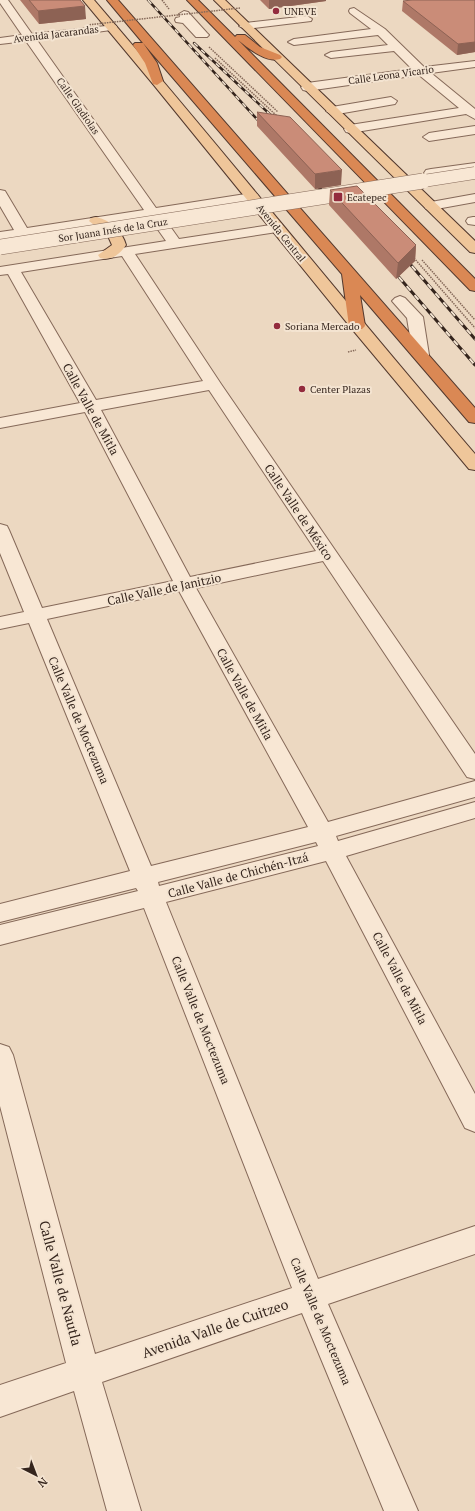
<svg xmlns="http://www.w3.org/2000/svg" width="475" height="1511" viewBox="0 0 475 1511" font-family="'PT Serif',serif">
  <rect width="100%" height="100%" fill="#ecd8c1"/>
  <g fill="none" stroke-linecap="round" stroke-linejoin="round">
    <defs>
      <path id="minor" d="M0,0H8L32,34L115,25L117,27L111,30L37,40L156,208L252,193L257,194L259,197L257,200L252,201L162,215L179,239L277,224L282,225L284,228L282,231L277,232L135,254L221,384L475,754V779L467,777L323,561L196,588L328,822L475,781V797L336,836L338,841L475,802V818L346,856L475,1094V1132L465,1128L326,861L166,902L318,1279L475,1226V1254L328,1304L418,1511H384L302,1313L102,1382L141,1511H107L74,1391L0,1417V1385L66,1363L0,1106V1044L9,1047L13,1055L95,1354L292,1288L144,908L0,945V925L138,891L136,888L0,922V904L130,871L29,623L0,629V617L24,612L0,553V524L7,526L9,530L42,608L173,581L85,412L0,428V418L80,403L8,274L0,275V267L166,241L149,217L0,240V232L14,230L0,206V190L5,191L27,228L144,210L26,41L0,44V38L22,35L0,3ZM122,256L203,381L96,400L21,272ZM209,390L316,551L190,577L101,410ZM179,591L308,827L151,866L47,619ZM316,842L318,846L159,886L158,882Z
        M354,8L385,29L424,67L475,61V67L431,73L475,109V119L466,114L350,133L346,132L344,129L350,125L459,108L419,75L307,91L303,90L301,87L307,83L412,69L394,51L331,58L325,55L331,52L388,45L378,35L294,45L288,42L294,39L371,29L350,13L349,11L350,9Z
        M184,11L188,12L207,33L209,35L207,37H196L183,23L176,22L175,20L176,18L180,17L179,14Z
        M307,16L312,19L311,21L245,29L239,26L245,23Z
        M391,97L397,101L395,104L332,115L326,111L332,107Z
        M475,126V134L429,141L423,137L429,133Z
        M475,163V171L431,177L426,176L424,173L426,170L431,169Z
        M475,194V202L431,210L426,209L424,206L426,203L431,202Z
        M473,217H475V225L468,224L466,221L468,218Z
        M400,296L405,298L423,317L429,355L427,358L421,360L415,358L413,355L407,318L392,301L395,298Z"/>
      <path id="major" d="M83,0H94C223,150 346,304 475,454V470L469,469L352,329L153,84Z
        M214,0H225L475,241V253L470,252Z
        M96,217C111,220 122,231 126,245C120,254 112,261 100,258L98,255L112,245L108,236L89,221L91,218Z"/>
      <path id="highway" d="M107,0H118L475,408V423L469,422L360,295L365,326L362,329H352L349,326L342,274L143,43L157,63L163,81L157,85L153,84L145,63L133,45L135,43H143Z
        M187,0H198L237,39L235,37L237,35H245L260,47L280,55L282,57L280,59C266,63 248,48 238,40L475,279V291L470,290Z"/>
    </defs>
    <!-- minor casing -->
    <use href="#minor" stroke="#856959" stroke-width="2"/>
    <!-- major casing -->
    <use href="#major" stroke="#53392e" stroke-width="2"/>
    <!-- highway casing -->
    <use href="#highway" stroke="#53392e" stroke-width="2"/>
    <!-- path -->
    <path stroke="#856959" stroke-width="1.5" stroke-dasharray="1.5 1" stroke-linecap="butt" d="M162,0L169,9
      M209,47L278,112
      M215,58L277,116
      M414,258L475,328
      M422,260L475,320
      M348,352L356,350"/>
    <!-- minor -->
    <use href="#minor" fill="#f8e7d4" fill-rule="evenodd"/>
    <!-- major -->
    <use href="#major" fill="#efc69a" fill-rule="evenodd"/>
    <!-- highway -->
    <use href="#highway" fill="#da8854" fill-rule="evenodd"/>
    <defs>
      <path id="rail-far1" d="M148,0L265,128
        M194,43L277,121
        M312,180L314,182"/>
      <path id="rail" d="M313,181L337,207
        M404,257L475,339
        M391,268L475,365"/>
    </defs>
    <!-- rail-far1 casing -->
    <use href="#rail-far1" stroke="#35251d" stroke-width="2.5"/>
    <!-- rail casing -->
    <use href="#rail" stroke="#35251d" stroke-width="3"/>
    <!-- rail-far1 -->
    <use href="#rail-far1" stroke="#f4e4d1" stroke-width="1.5" stroke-dasharray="5" stroke-linecap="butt"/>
    <!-- rail -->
    <use href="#rail" stroke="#f4e4d1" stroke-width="2" stroke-dasharray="6" stroke-linecap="butt"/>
    <defs>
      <path id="minor-bridge-far1" d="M417,182L475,173"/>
      <path id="minor-bridge" d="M0,247L423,181"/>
    </defs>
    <!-- minor-bridge-far1 casing -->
    <use href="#minor-bridge-far1" stroke="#856959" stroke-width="13" stroke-linecap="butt"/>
    <!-- minor-bridge casing -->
    <use href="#minor-bridge" stroke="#856959" stroke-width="16" stroke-linecap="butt"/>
    <!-- path-bridge -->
    <path stroke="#856959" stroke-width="1.5" stroke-dasharray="1.5 1" stroke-linecap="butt" d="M87,25L240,8"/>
    <!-- minor-bridge-far1 -->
    <use href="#minor-bridge-far1" stroke="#f8e7d4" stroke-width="12"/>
    <!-- minor-bridge -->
    <use href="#minor-bridge" stroke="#f8e7d4" stroke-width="15"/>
  </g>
  <!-- wall -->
  <path fill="#ae7867" d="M20,0H80L86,19L39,24Z
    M260,0H326V1L269,9Z
    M475,0V52L457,55L402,11L403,1Z
    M257,112L341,185L315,189L257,126Z
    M330,190L416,245L415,261L396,279L329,205Z"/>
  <!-- shaded-wall -->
  <path fill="#8d6254" d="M269,0H326V1L269,9Z
    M85,6L86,19L39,24L38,11Z
    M475,42V52L457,55L458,44Z
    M342,170L341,185L315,189V174Z
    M416,245L415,261L396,279L398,263Z"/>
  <!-- building -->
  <path fill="#ca8c78" stroke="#8d6254" d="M29,0H80L85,6L38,11Z
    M412,0H475V42L458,44L403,1Z
    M257,112L290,117L342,170L315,174Z
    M357,186L416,245L398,263L330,190Z"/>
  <!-- markers -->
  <g fill="#932b3d" stroke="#f4e4d1" stroke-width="1.5">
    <circle cx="276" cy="11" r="4"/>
    <rect x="333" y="192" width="10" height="10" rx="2"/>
    <circle cx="277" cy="326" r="4"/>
    <circle cx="302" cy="389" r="4"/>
  </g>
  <g text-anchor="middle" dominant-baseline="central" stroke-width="4" stroke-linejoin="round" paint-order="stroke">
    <!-- far-poi labels -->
    <g font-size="10" fill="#35251d" stroke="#f4e4d1" text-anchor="start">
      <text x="284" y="11">UNEVE</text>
      <text x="347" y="197">Ecatepec</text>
      <text x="285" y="326">Soriana Mercado</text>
      <text x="310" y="389">Center Plazas</text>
    </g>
    <!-- far-street labels -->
    <g font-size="10" fill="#35251d" stroke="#f4e4d1">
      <text transform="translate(56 34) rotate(-7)">Avenida Jacarandas</text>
      <text transform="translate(391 75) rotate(-8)">Calle Leona Vicario</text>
      <text transform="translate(78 106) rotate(55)">Calle Gladiolas</text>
      <text transform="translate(113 230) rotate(-9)">Sor Juana Inés de la Cruz</text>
      <text transform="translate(281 233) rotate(51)">Avenida Central</text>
    </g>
    <!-- street labels -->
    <g font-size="12" fill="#35251d" stroke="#f4e4d1">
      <text transform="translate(91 409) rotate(61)">Calle Valle de Mitla</text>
      <text transform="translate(299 512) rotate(56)">Calle Valle de México</text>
      <text transform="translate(164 589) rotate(-12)">Calle Valle de Janitzio</text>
      <text transform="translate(245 694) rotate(61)">Calle Valle de Mitla</text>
      <text transform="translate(79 720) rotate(67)">Calle Valle de Moctezuma</text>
      <text transform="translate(238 875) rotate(-15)">Calle Valle de Chichén-Itzá</text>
      <text transform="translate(400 978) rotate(62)">Calle Valle de Mitla</text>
      <text transform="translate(201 1020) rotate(68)">Calle Valle de Moctezuma</text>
      <text transform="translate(321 1321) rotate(67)">Calle Valle de Moctezuma</text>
    </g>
    <!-- near-street labels -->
    <g font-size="14" fill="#35251d" stroke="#f4e4d1">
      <text transform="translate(61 1283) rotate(75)">Calle Valle de Nautla</text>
      <text transform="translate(215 1328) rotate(-19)">Avenida Valle de Cuitzeo</text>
    </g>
  </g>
  <!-- north arrow -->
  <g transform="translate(36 1475) rotate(138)" stroke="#f4e4d1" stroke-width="3" paint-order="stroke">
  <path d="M0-3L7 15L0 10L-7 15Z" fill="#35251d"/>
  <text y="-6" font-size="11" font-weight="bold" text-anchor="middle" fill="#35251d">N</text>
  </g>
</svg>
